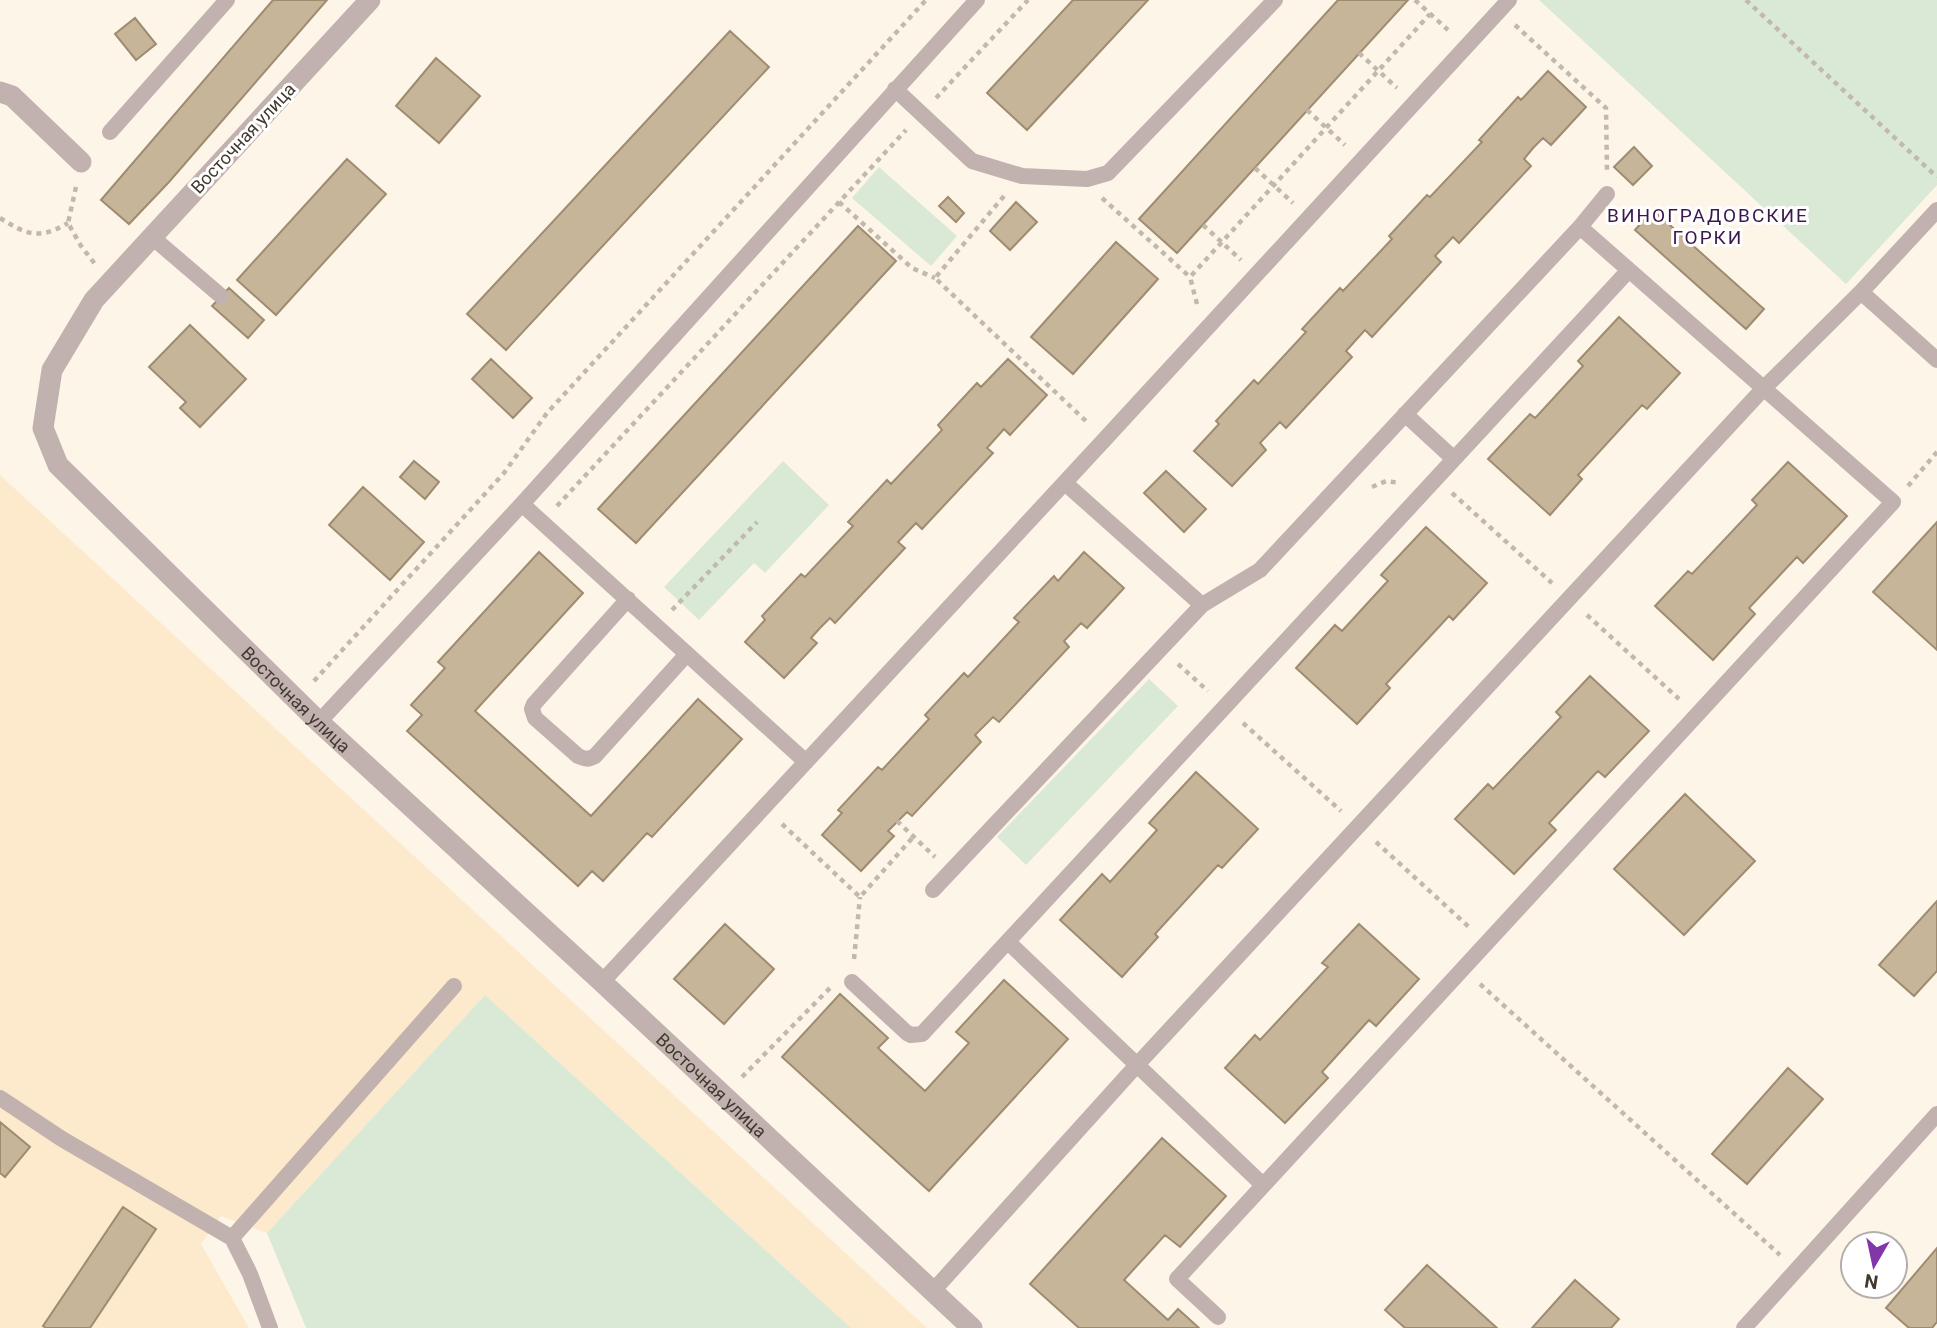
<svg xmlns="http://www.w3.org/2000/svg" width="1937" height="1328" viewBox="0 0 1937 1328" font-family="Roboto,sans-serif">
  <rect width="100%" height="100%" fill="#fef5e9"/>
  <!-- built -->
  <path fill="#fde9cb" d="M0,475L927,1328H851L485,995L267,1233L221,1216L201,1244L249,1328H0Z"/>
  <!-- green -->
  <path fill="#dae9d5" d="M1539,0H1937V185L1846,284Z
    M879,167L957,236L931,266L852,198Z
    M783,461L829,505L765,573L754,563L699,620L664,587Z
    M1149,679L1178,706L1026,865L997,837Z
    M485,995L851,1328H306L267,1233Z"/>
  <!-- building -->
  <path fill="#c7b59a" stroke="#9f8c70" stroke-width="2" d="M273,0H327L169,182L129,224L101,200Z
    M1073,0H1148L1027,130L987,93Z
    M1338,0H1408L1177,253L1139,219Z
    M135,18L156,44L136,60L115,34Z
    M730,31L769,67L506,350L467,314Z
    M436,58L480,96L439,143L396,106Z
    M1548,71L1586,107L1551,145L1543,138L1533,148L1524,159L1531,166L1459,243L1453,237L1435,256L1441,262L1372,337L1365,330L1346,351L1352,357L1286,428L1280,422L1260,443L1266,450L1232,486L1194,451L1219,424L1216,421L1254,380L1258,384L1306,332L1302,329L1340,288L1343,291L1392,239L1389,236L1427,195L1430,197L1482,142L1479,140L1518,97L1521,100Z
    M1634,147L1652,166L1633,185L1614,167Z
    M347,159L386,194L276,315L237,280Z
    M948,197L964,213L956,222L939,206Z
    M1016,202L1037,222L1010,250L990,231Z
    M1653,210L1764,309L1746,329L1635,230Z
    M858,226L896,261L636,543L598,509Z
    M1116,242L1158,279L1073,374L1031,337Z
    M229,288L264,320L248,338L212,306Z
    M1619,317L1680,373L1647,409L1642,405L1578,475L1582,479L1550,515L1488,459L1530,414L1535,418L1538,415L1583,366L1578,361Z
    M190,325L246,379L200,427L180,408L186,402L149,367Z
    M491,359L532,398L513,418L472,379Z
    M1008,359L1047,395L1010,435L1004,429L987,448L993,453L922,529L916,523L898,542L905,548L835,623L830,618L820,628L811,638L817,643L784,678L745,642L765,620L762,616L801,574L805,577L853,526L848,522L887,480L891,484L942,430L938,425L977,383L981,387Z
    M414,461L439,482L425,499L400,477Z
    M1788,462L1847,516L1803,563L1797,557L1794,560L1749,608L1755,614L1713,660L1655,606L1688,571L1692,574L1757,505L1752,500Z
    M1166,471L1206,509L1184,532L1144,493Z
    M363,487L424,542L390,580L329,525Z
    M1937,522V650L1873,592Z
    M1426,527L1487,583L1453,620L1449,616L1386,684L1390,688L1357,724L1296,668L1335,625L1342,631L1385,584L1388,581L1381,575Z
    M539,552L583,593L475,711L591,816L698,699L742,739L652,837L647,833L603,881L592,871L578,886L407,731L422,715L411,705L445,668L438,662Z
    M1084,552L1124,588L1087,628L1081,623L1064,641L1069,647L999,722L993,717L975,735L981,742L912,816L907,812L888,831L894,836L861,871L822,835L842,813L838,810L878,767L882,770L929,719L925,715L964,673L968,677L1019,622L1014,618L1054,576L1058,581Z
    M1590,676L1649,731L1605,777L1598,771L1595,774L1549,823L1556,830L1514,874L1455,819L1488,784L1493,789L1561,717L1556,712Z
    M1196,772L1258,829L1222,868L1218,865L1155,934L1158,937L1122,977L1060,920L1102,874L1110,882L1157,830L1149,823Z
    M1685,794L1755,861L1684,935L1614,869Z
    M1937,901V971L1914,996L1879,965Z
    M725,924L774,969L724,1024L674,979Z
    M1359,924L1419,979L1376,1026L1369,1020L1322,1072L1328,1078L1285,1123L1225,1068L1255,1035L1260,1040L1328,967L1322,963Z
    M1004,980L1068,1039L929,1191L782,1057L840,994L888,1038L878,1048L925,1091L969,1043L956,1032Z
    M1788,1068L1823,1099L1747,1184L1712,1154Z
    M0,1122L30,1147L5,1177L0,1173Z
    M1162,1138L1226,1196L1180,1247L1165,1235L1124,1280L1168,1320L1178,1309L1199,1328H1079L1030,1284Z
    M123,1207L156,1229L90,1328H46L43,1326Z
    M1937,1248V1322L1932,1328H1909L1886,1308Z
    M1427,1265L1497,1328H1405L1385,1310Z
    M1575,1280L1619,1319L1611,1328H1532Z"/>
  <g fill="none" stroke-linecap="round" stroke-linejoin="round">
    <!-- path -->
    <path stroke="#c2b9ad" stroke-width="4.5" stroke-dasharray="5 5" stroke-linecap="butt" d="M1415,0L1448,30
      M1746,0L1937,177
      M1515,25L1606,108L1607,172
      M1359,53L1397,88
      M936,98L1028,0
      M1307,110L1345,145
      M1255,168L1293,203
      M76,187L68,223L81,246L95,264
      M1004,196L935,278L1089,424
      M1102,198L1190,277
      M839,202L912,268L935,278
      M0,218C27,235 39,240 68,223
      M1203,225L1241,260
      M1197,304L1190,277L1430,14
      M1908,486L1937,452
      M1372,487L1386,481L1400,483
      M1452,493L1552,583
      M557,506L906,130
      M672,610L757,522
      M1587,615L1679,699
      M1178,664L1208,691
      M314,681L504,473L547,413L926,0
      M1243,723L1341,811
      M897,821L935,857
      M782,824L860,897L914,836
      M1376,842L1470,928
      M854,959L860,897
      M1480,984L1780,1255
      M742,1077L830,988"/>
    <!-- lane -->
    <path stroke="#c2b2af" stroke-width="16" d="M895,89L972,161L1022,176L1087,179L1108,173L1275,0
      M110,132L227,0
      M152,237L221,296
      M1861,292L1937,360
      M1405,414L1454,459
      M1065,483L1202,605
      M522,504L806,762
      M628,599L534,704L532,709L535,718L578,756C585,759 588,760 595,756L687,654
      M319,722L522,504L977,0
      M933,890L1202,605L1260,570L1580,227L1607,194
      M1008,942L1263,1185
      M602,982L1105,439L1509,0
      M852,982L907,1033L911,1035L922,1034L1629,270
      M0,1098L62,1139L232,1238
      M933,1291L1136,1066L1764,388L1861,292L1937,210
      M1218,1317L1177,1279L1893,502L1580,227
      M270,1328L250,1274L232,1238L454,986
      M1744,1328L1937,1114"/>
    <!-- street -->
    <g stroke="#c2b2af" stroke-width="21">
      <path id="s1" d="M370,0L94,300L52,370L43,428L58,465L319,722L602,982L972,1328"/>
      <path d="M0,92L12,96L81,162"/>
    </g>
  </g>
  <g text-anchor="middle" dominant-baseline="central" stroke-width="6" stroke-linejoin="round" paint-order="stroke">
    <!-- street labels -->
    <g font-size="18" fill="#41392d" stroke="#fff">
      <text transform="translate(243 138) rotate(-47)">Восточная улица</text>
      <text stroke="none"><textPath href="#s1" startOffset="922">Восточная улица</textPath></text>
      <text stroke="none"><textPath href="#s1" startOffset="1489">Восточная улица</textPath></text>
    </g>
    <!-- neighbourhood labels -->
    <g font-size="19" letter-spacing="2" fill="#3b174d" stroke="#fff">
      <text x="1708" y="215">ВИНОГРАДОВСКИЕ<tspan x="1708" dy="22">ГОРКИ</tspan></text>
    </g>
  </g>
  <!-- north arrow -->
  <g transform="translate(1874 1265) rotate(189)"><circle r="33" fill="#ffffff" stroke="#b3b0ab" stroke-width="2"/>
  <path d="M0-5L12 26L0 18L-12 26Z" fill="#8236a8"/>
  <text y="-10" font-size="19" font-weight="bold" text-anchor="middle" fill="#41392d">N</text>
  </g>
</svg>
